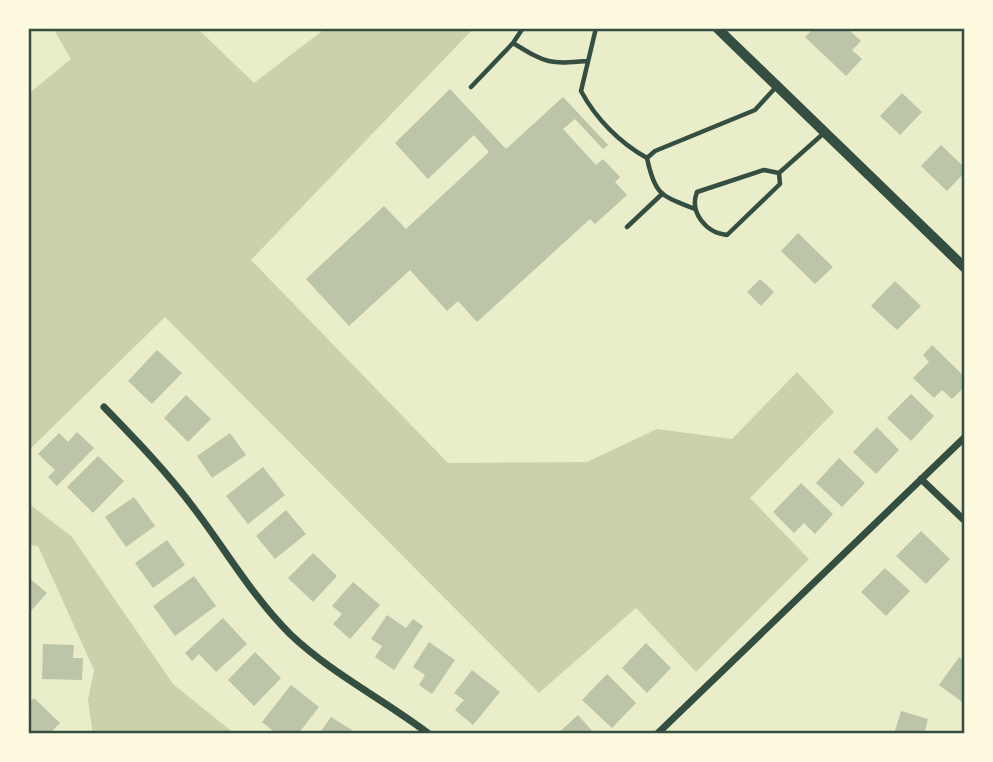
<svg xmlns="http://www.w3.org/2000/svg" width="993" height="762" viewBox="0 0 993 762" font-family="'Fira Sans Condensed',sans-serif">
  <rect width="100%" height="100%" fill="#e9edc9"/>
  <!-- green -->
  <path fill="#cad2ad" d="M53,28H197L254,83L326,28H474L251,260L448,463L587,462L657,429L732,439L797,372L834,412L750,498L809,559L696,672L636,608L539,693L165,317L28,451V94L71,59Z
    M28,503L72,537L173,684L235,734H93L88,700L94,670L38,546L28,545Z"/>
  <!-- building -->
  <path fill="#bcc5a7" d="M814,28H847L861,41L852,50L862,59L846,76L805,37Z
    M450,89L506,149L563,97L608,145L603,149L575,119L563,129L596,165L603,159L620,177L615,182L627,195L595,224L590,219L477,322L458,301L447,311L410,270L349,326L306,279L384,206L406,229L489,152L474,135L428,179L395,143Z
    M902,93L922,112L900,135L880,116Z
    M941,145L965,168V172L947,191L921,166Z
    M798,233L833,267L815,284L781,251Z
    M760,279L774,292L761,306L747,292Z
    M895,281L921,306L897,330L871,306Z
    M932,345L965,377V386L952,399L942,390L934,398L913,378L929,362L923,355Z
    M157,350L182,373L152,404L128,381Z
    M911,394L934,416L911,441L887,418Z
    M186,395L211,419L188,442L164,418Z
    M877,427L899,450L876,474L853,452Z
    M77,432L94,448L57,486L48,477L55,470L38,454L59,433L68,442Z
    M230,433L246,455L212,478L197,456Z
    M98,456L124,481L93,513L67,487Z
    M839,458L865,483L842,507L816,483Z
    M263,467L285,495L248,524L226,496Z
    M801,483L833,514L815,534L804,523L794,533L773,512Z
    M134,497L155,526L126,547L105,517Z
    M286,510L306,534L275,559L256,536Z
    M921,531L950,559L926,584L896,556Z
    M167,540L185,565L153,588L135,563Z
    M313,553L337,576L313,602L288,578Z
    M885,568L910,591L886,616L861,592Z
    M194,576L216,606L175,636L153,606Z
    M28,577L47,593L28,614Z
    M353,582L380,605L350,639L333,624L342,614L332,606Z
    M387,615L406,628L413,619L423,626L394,670L375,657L382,646L371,639Z
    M223,618L247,644L216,672L199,654L192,661L185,653Z
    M429,642L455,660L432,694L419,685L425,675L413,667Z
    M646,643L671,668L647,693L622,668Z
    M43,644L74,645L73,658H83L82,680L42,679Z
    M255,652L281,678L254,706L228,680Z
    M959,657L965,661V704L939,685Z
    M472,670L500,692L473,725L455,710L464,700L454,693Z
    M607,674L636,703L612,728L582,700Z
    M291,685L319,707L298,734H277L262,722Z
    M34,698L60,723L49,734H28V722L32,718L28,714V704Z
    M901,711L928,719L924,734H894Z
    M578,715L595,734H557Z
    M331,717L352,730L349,734H319Z"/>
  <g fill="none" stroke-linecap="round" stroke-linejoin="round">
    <!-- service -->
    <path stroke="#344e41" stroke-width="4.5" d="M523,28L513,43C547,64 549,64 588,61
      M596,28L581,91C596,119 620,143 647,158
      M471,87L513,43
      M764,170L779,173L780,184L727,235C706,233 689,212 697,192Z
      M779,173L824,133
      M695,209C662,196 655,196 647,158L655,151L755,110L776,87
      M627,227L661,195"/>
    <!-- minor -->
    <path stroke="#344e41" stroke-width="7" d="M104,407C136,440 168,473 196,511C227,552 253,597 290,634C332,674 383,699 429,734
      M921,479L965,521
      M657,734L965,437"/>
    <!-- tertiary -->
    <path stroke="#344e41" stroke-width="10" d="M717,28L965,268"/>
  </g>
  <!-- border -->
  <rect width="993" height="762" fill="none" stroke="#fefae0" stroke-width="60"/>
  <rect x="30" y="30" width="933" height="702" fill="none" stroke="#344e41" stroke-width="2.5"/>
</svg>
